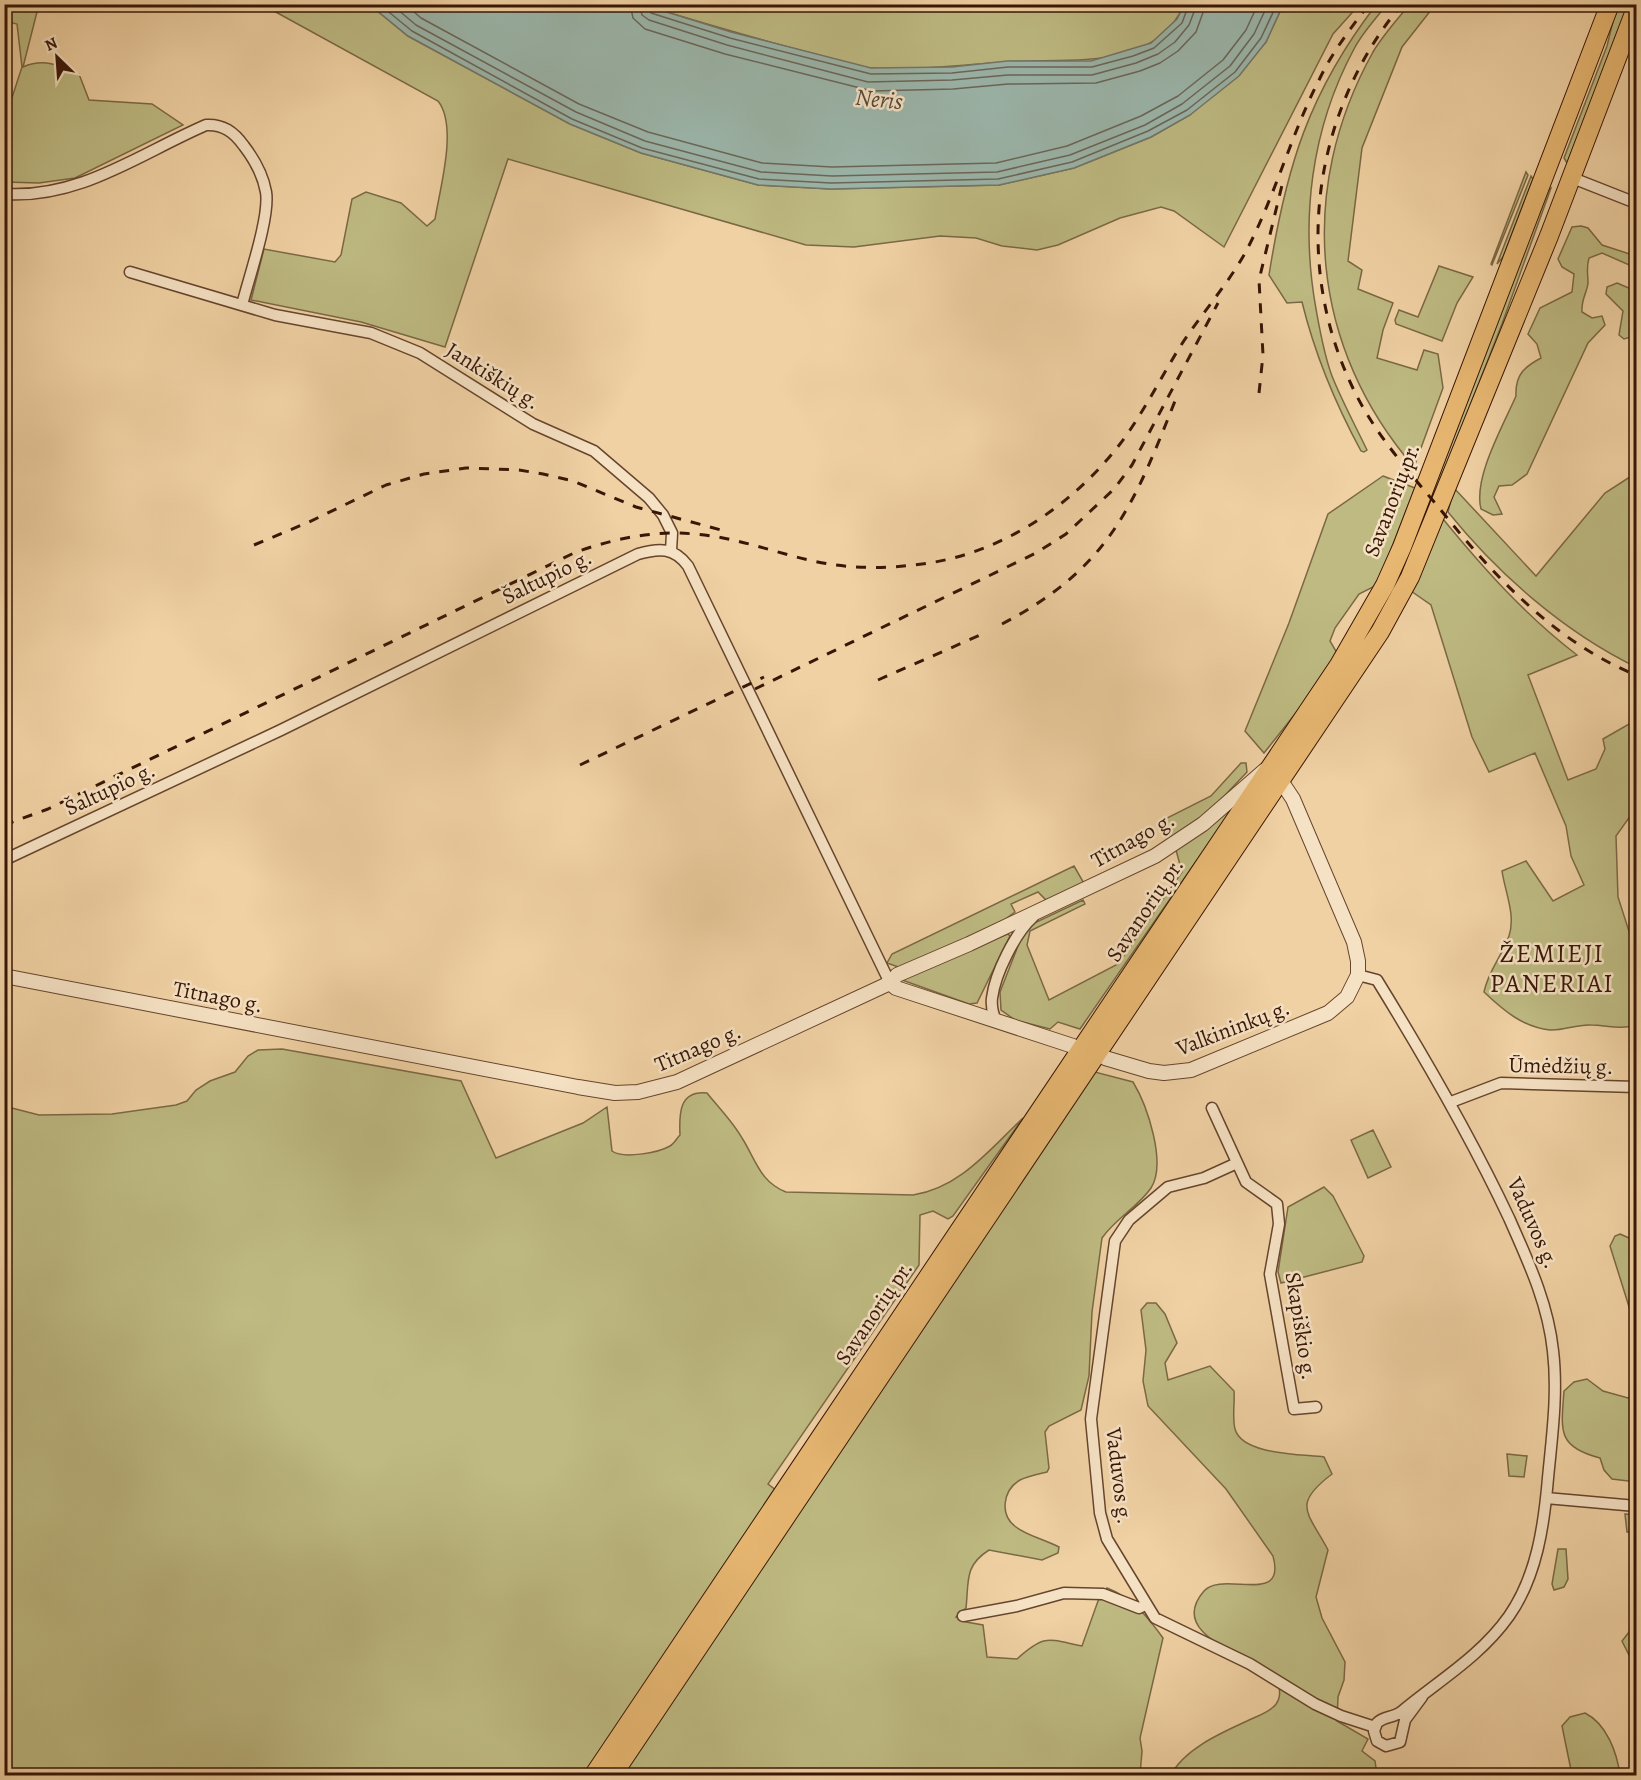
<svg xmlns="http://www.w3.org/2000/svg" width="1641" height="1780" viewBox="0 0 1641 1780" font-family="Alegreya,serif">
  <rect width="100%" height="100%" fill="#f0d1a3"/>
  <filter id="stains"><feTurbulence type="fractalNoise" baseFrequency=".00333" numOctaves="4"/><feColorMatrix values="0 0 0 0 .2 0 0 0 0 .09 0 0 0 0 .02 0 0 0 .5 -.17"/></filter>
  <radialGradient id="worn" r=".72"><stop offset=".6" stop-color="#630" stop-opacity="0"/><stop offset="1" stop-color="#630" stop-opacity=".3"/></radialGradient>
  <!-- green -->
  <path fill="#beba82" stroke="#7b6844" stroke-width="1.5" d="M39,4L23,67C44,58 59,65 79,74L89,100L152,104L183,125L75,178L39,183L5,182V119L22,67L17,24L5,21V5Z
    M263,5H370L408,36L570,124L641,153L758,185L831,189L999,185L1074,168L1151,137L1190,115L1266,42L1283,5H1359L1333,34L1224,247L1174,211L1161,207L1120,218L1058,245L1037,250L1002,246L976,238L940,236L854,247L806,245L508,159L445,347L361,322L251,300L264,249L335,262L341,255L352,199L366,192L401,203L427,226L435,219C440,188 458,126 438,101Z
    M644,5H1184C1153,74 1066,57 1005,62C961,65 916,71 872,68C852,67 830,58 811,53C754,38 699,22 644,5Z
    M1376,5H1386C1376,19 1362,33 1354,49C1311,129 1300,220 1316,309C1320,331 1324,355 1332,376C1342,401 1355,425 1367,450L1364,452L1361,451C1335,403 1315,355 1302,302L1287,303L1269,275C1286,167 1309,92 1376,5Z
    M1409,5H1435L1402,47L1362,148L1348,261L1362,270L1358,289L1393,303L1383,330L1377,358L1417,370L1424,350L1438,354L1443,388L1414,467C1311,348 1296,190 1373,52C1383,35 1397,20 1409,5Z
    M1617,5H1630L1567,163L1564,158L1607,46Z
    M1526,172L1528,175L1492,265L1491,264Z
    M1531,176L1533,179L1503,257L1497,264Z
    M1551,188L1502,324L1436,492L1433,490L1547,190Z
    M1581,226L1588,228L1602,245L1636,256V273L1634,267L1602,253L1589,258C1586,268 1588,273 1588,283C1587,293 1581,299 1582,312L1592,318L1602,316L1605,325L1588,343L1527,474L1512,485L1499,486L1494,497L1502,514L1493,515L1481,509C1473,478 1503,426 1516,396C1515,375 1524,367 1541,358L1537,344L1528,334L1540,308L1572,292L1574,274L1562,267L1558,259L1572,227Z
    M1439,266L1473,277L1457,303L1442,341L1396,324L1395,320L1399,310L1418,317Z
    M1617,283L1631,289L1636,288V324L1631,337L1624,339L1619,335L1623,311L1606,294L1607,287Z
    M1636,473V667C1564,632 1498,574 1448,512L1454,488L1536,576L1605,493Z
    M1383,476L1415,488L1377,585L1359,594L1335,628L1330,641L1337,653L1299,709L1264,753L1245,731L1289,623L1328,514Z
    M1443,519C1484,569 1525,615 1577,655L1528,675L1568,780L1596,769L1605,749L1603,739L1636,720V808L1616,836L1618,897L1636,953V1025C1620,1030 1607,1025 1591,1025C1577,1024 1563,1031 1550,1030C1523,1027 1504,1011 1484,992C1488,971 1502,956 1509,936C1516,915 1505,892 1502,871L1526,861L1553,901L1584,885L1571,856L1566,826L1535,753L1489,772L1472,737L1431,605L1411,591Z
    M1241,763H1246L1247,772L1211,810L1171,840L1163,820L1211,796Z
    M1244,792L1080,1029L1058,1022L1050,1029L1015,1020L1001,1010L1000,992L1023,933L1030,925L1083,900L1085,904L1030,931L1027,945L1049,1000L1118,964L1182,872L1176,850L1205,830Z
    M1074,866L1085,885L1046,900L1038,892L1011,904L1015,912L1000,923L901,968L887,963L892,954Z
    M1008,934L1010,936L977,1003L969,1004L902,980L922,965Z
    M282,1049L461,1081L496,1158L583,1123L607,1107L612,1151C623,1159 658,1153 670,1146C674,1144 677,1138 680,1135C679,1114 679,1090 707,1093C719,1108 733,1122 742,1138C756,1160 760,1182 786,1192L913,1195C960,1188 990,1149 1023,1118L953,1216L948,1219L933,1211L920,1215L919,1265L768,1484L800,1508L1095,1072L1133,1082C1147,1105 1167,1163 1151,1188C1139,1206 1115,1219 1102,1238L1092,1312L1089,1376L1081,1410L1049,1426L1045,1432L1049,1468L1047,1472C1039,1474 1028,1476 1020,1480C1003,1490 999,1515 1016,1527C1028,1536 1046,1540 1059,1547L1058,1553L1042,1560L989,1550C964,1566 969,1581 966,1608L956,1617L966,1622L983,1625L987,1657L1017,1659C1045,1634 1047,1639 1082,1646L1098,1601L1107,1588C1131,1597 1148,1617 1163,1638L1140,1738L1142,1751L1140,1775H5L4,1106L39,1115L112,1114L176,1105L187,1101L196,1090L210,1081L235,1072L248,1056L258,1050Z
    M1373,1130L1391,1167L1368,1178L1351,1140Z
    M1324,1187L1333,1196L1364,1256L1362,1262L1281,1283L1278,1272L1288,1207Z
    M1620,1234L1636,1241V1329L1610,1246L1615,1236Z
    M1147,1303H1156L1165,1314L1177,1343L1165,1363L1168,1380L1210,1366L1234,1391C1235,1402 1232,1418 1235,1429C1242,1455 1301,1454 1324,1457L1332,1474C1291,1505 1308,1512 1328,1550L1316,1597L1322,1618L1345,1662L1344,1680L1338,1697L1337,1721L1368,1739L1362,1751L1375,1761L1377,1775H1171C1184,1749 1221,1733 1247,1721C1255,1717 1265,1714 1272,1708C1278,1704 1281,1696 1279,1688C1278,1685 1275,1678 1273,1675C1257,1657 1164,1637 1204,1591C1222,1570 1287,1607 1273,1556L1226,1489L1148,1406L1143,1381L1146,1350L1141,1310Z
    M1587,1379L1603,1391L1628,1398L1636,1393V1482L1612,1479L1604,1470L1600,1458C1557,1447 1561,1431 1564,1391L1574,1382Z
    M1507,1454L1527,1456L1524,1477L1509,1476Z
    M1625,1514L1636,1515V1532H1627Z
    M1558,1549H1566L1568,1579L1564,1587L1554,1590L1552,1584Z
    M1636,1623V1669L1622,1641Z
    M1585,1713C1607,1724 1617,1753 1620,1775H1572L1562,1726L1570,1717Z"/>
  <!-- water -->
  <path fill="#9bb6ab" stroke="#737669" stroke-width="1.5" d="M370,5H644L731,32L871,68L952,67L1007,61H1091L1151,43L1177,19L1184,5H1283L1266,42L1239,76L1190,115L1151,137L1074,168L999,185L831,189L758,185L641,153L570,124L408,36Z"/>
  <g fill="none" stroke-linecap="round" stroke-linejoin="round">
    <!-- shore -->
    <path stroke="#6a6658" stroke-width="1.5" d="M379,4L412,31L572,119L642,148L759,179L831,183L998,179L1072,162L1148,131L1187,110L1235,72L1261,38L1277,4
      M391,4L416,25L576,112L645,141L761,172L832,176L997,172L1070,155L1145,125L1182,104L1230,66L1254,34L1268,4
      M405,4L421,18L579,104L648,132L762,163L832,167L996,163L1067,146L1141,116L1178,96L1223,60L1246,30L1258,4
      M630,4L633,18L645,29L725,54L872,91L953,89L1008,84L1096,83L1140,71L1160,63L1178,51L1196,32L1206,4
      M639,4L642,15L649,20L727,45L868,82L952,80L1008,75H1092L1136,63L1158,54L1175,42L1189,25L1197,4
      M646,4L651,13L730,38L871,74L952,73L1008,67H1092L1133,56L1154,48L1182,23L1189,4"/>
    <defs>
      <path id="minor" d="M1570,177L1636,203
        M4,194C80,199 139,154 206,125C223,124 234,132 244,146C254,159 263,175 266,192C270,217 249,277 242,305
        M130,272L275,315L371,333L420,353L533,424L594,451L649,498L663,515L672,533L671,551
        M4,860L281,730L638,554C659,548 674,547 688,566L890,983
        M1358,975L1377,980C1425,1058 1470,1135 1509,1218C1528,1261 1548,1303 1553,1351C1558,1393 1552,1436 1548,1478C1544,1525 1537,1576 1509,1616C1480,1657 1438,1681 1401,1712C1393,1718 1384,1716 1377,1723L1374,1731L1377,1741L1386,1746L1400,1742L1405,1720L1422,1697
        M996,1021C993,1014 991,1006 992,998C995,974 1015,933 1033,917
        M1451,1102L1501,1083L1636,1087
        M1212,1108L1246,1182L1277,1204L1279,1224L1270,1274L1294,1409L1316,1407
        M1237,1163L1204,1178L1168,1187L1129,1220L1115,1241L1091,1419L1100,1513L1107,1539L1155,1618L1250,1664L1315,1704L1341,1716L1375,1727
        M1546,1498L1636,1506
        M963,1616L1017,1606L1064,1593L1103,1594L1139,1608L1145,1605"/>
      <path id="tertiary" d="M4,976L578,1087L615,1093L638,1092L677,1082L890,983L897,975L969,944L1155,856L1203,824L1265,770
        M890,983L896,988L1073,1046
        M1105,1058L1149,1071L1164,1073L1191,1070L1328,1013L1347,997L1358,975V961L1354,942L1293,799L1281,781"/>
      <path id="trunk" d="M593,1776L1339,665L1385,585L1402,547L1610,4
        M612,1776L1380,632L1410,577L1549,236L1636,8"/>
    </defs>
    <!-- minor casing -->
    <use href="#minor" stroke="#66452d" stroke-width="13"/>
    <!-- tertiary casing -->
    <use href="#tertiary" stroke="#66452d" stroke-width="16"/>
    <!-- trunk casing -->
    <use href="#trunk" stroke="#381606" stroke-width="20"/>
    <!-- minor -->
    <use href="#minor" stroke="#f5e1c3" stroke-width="10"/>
    <!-- tertiary -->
    <use href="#tertiary" stroke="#f5e1c3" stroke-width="14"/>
    <!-- trunk -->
    <use href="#trunk" stroke="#e8b872" stroke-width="18"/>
    <!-- rail -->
    <path stroke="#381606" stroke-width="3" stroke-dasharray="10 10" stroke-linecap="butt" d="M1402,4C1314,110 1292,258 1351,384C1374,435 1414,477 1449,520C1499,582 1561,645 1636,675
      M1259,393L1263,355L1259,280L1283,181
      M254,545L309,522L386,485L424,474L466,468L519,470L543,474L573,481L636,507L721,530
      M1002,624C1109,568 1133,507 1175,401
      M878,680L987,632
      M755,689L1036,553L1066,534L1114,489L1132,465L1218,303
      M580,765L764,677
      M4,825L48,809L576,552C614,539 653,530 694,534C735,537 773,552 813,561C849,569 885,569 922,564C1001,554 1072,506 1120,444C1142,415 1159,381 1178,350C1198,318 1225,288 1244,255C1274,200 1291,134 1320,78C1333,51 1351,28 1369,4"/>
  </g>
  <g text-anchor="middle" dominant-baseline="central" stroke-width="5" stroke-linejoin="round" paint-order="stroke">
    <!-- street labels -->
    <g font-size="22" fill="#381606" stroke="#f5e1c3">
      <text transform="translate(493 376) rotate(32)">Jankiškių g.</text>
      <text transform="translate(1392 500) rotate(-69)">Savanorių pr.</text>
      <text transform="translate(547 577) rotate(-26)">Šaltupio g.</text>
      <text transform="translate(110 789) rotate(-25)">Šaltupio g.</text>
      <text transform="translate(1133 840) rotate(-29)">Titnago g.</text>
      <text transform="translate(1145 910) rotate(-56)">Savanorių pr.</text>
      <text transform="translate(218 997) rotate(11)">Titnago g.</text>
      <text transform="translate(1233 1028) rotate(-21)">Valkininkų g.</text>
      <text transform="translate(698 1048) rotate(-23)">Titnago g.</text>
      <text transform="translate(1561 1066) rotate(1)">Ūmėdžių g.</text>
      <text transform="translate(1533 1223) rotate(66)">Vaduvos g.</text>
      <text transform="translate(874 1313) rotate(-56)">Savanorių pr.</text>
      <text transform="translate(1301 1326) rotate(81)">Skapiškio g.</text>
      <text transform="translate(1119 1476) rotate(83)">Vaduvos g.</text>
    </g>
    <!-- water labels -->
    <g font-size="24" font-style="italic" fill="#564638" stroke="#f5e1c3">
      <text transform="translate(879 99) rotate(6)">Neris</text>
    </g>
    <!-- quarter labels -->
    <g font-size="26" letter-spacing="1.5" fill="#381606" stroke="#f5e1c3">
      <text x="1552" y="953">ŽEMIEJI<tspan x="1552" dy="30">PANERIAI</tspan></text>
    </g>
  </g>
  <!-- margin -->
  <rect width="1641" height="1780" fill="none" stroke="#f0d1a3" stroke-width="24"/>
  <rect x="6" y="6" width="1629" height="1768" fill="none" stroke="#381606" stroke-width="3"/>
  <rect x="12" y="12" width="1617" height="1756" fill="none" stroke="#381606" stroke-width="1.5"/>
  <!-- north arrow -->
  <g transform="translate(57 57) rotate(335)" stroke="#f5e1c3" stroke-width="4.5" paint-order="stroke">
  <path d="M0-4.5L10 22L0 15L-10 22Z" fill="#381606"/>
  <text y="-9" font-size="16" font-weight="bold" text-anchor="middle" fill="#381606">N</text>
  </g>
  <rect width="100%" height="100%" filter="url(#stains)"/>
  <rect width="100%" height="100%" fill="url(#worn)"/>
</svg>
